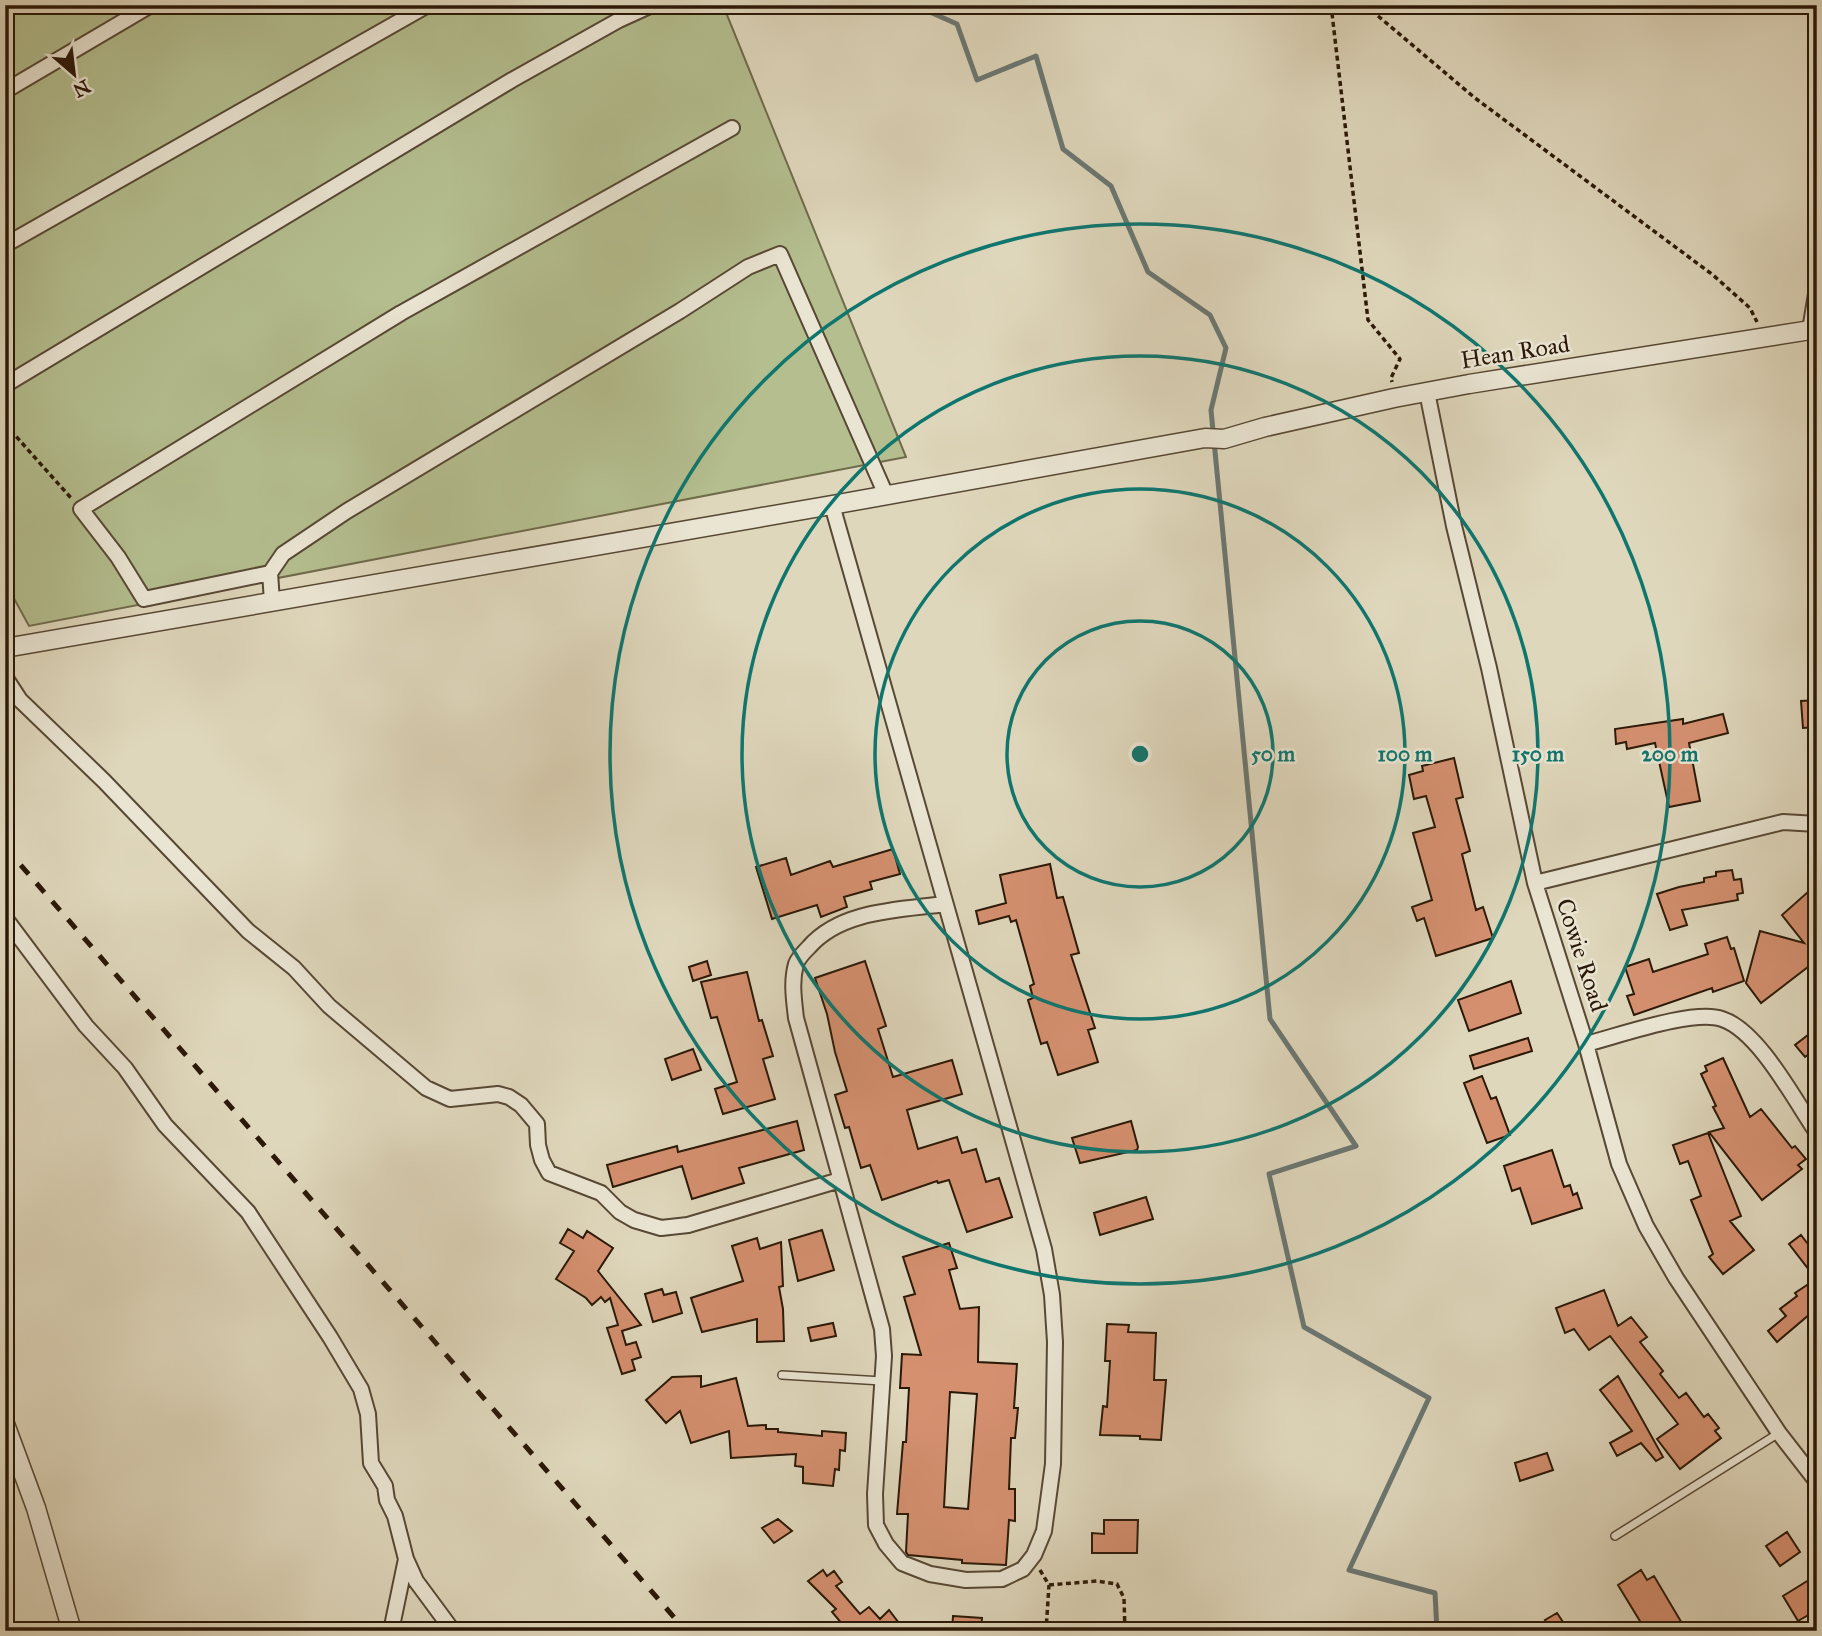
<svg xmlns="http://www.w3.org/2000/svg" width="1822" height="1636" viewBox="0 0 1822 1636" font-family="'IM FELL Great Primer',serif">
  <rect width="100%" height="100%" fill="#dfd7bc"/>
  <filter id="stains"><feTurbulence type="fractalNoise" baseFrequency=".00286" numOctaves="4"/><feColorMatrix values="0 0 0 0 .2 0 0 0 0 .09 0 0 0 0 .02 0 0 0 .5 -.17"/></filter>
  <radialGradient id="worn" r=".72"><stop offset=".6" stop-color="#630" stop-opacity="0"/><stop offset="1" stop-color="#630" stop-opacity=".3"/></radialGradient>
  <!-- green -->
  <path fill="#b4be8f" stroke="#6f6b4b" stroke-width="2" d="M5,5H723L906,457L29,626L5,582Z"/>
  <g fill="none" stroke-linecap="round" stroke-linejoin="round">
    <!-- stream -->
    <path stroke="#6b7772" stroke-width="5" d="M914,5L957,24L977,80L1036,56L1063,149L1111,186L1148,272L1210,315L1226,348L1211,410L1270,1019L1356,1146L1269,1174L1304,1327L1429,1398L1349,1570L1435,1593L1437,1631"/>
  </g>
  <!-- building -->
  <path fill="#d59070" stroke="#2a1807" stroke-width="2" fill-rule="evenodd" d="M1817,700V727L1803,728L1801,701Z
    M1723,714L1728,733L1689,743L1700,801L1669,807L1655,743L1627,749L1626,742L1616,744L1615,729L1683,719V724Z
    M1454,758L1463,797L1456,799L1470,851L1462,854L1476,910L1483,907L1493,938L1436,956L1424,918L1417,921L1412,907L1432,900L1413,833L1435,827L1426,796L1414,799L1409,775L1423,771L1422,766Z
    M893,849L900,874L870,882L872,889L844,897L847,907L821,917L817,905L772,919L756,867L786,858L791,875L830,861L833,867Z
    M1050,864L1057,898L1063,897L1079,953L1071,955L1095,1028L1088,1030L1098,1062L1058,1075L1047,1042L1041,1044L1028,1000L1033,998L1030,986L1034,984L1016,920L1011,922L1009,916L979,924L976,911L1006,903L1000,875Z
    M1732,870L1734,880L1741,879L1743,893L1737,894L1738,900L1682,910L1687,925L1670,930L1657,894L1679,887L1704,882V878L1716,876V872Z
    M1817,884V919L1814,915L1809,919L1817,929V960L1761,1003L1746,983L1760,931L1804,943L1782,915Z
    M1727,937L1731,949L1734,948L1744,981L1713,992L1712,988L1634,1015L1627,996L1634,994L1625,967L1649,959L1653,972L1708,954L1705,944Z
    M707,961L711,975L693,981L689,967Z
    M865,961L886,1026L878,1029L893,1077L952,1060L962,1094L907,1110L918,1149L957,1137L962,1153L976,1149L986,1182L999,1178L1012,1217L967,1232L949,1180L938,1183L937,1181L882,1200L870,1165L861,1168L849,1127L845,1128L835,1095L847,1091L835,1052L827,1014L815,978Z
    M747,972L759,1021L762,1020L773,1056L763,1059L775,1099L723,1114L715,1089L737,1082L717,1017L711,1018L701,982Z
    M1511,981L1521,1013L1469,1031L1458,1000Z
    M1817,1028V1063L1809,1054L1805,1057L1795,1045Z
    M1528,1038L1532,1051L1474,1069L1470,1056Z
    M693,1049L701,1070L672,1080L665,1059Z
    M1723,1058L1750,1117L1761,1109L1792,1148L1795,1146L1806,1159L1798,1165L1802,1169L1762,1200L1709,1132L1724,1128L1713,1107L1716,1106L1701,1074L1707,1071L1705,1066Z
    M1482,1076L1491,1099L1496,1097L1510,1135L1487,1143L1464,1083Z
    M797,1121L804,1150L739,1168L744,1183L692,1199L682,1166L613,1187L607,1165L677,1146L678,1152Z
    M1131,1121L1138,1147L1137,1150L1080,1163L1072,1138Z
    M1708,1133L1741,1216L1730,1221L1754,1250L1723,1274L1709,1257L1713,1254L1691,1200L1701,1196L1688,1161L1680,1164L1673,1145Z
    M1552,1150L1564,1187L1570,1185L1573,1195L1577,1193L1582,1208L1532,1224L1520,1188L1512,1191L1504,1166Z
    M1146,1197L1153,1219L1100,1235L1094,1213Z
    M568,1229L583,1238L587,1231L613,1248L598,1271L641,1325L622,1331L626,1345L636,1342L641,1357L632,1360L635,1370L622,1374L607,1328L618,1325L610,1298L605,1302L601,1297L592,1305L586,1298L556,1279L574,1251L560,1243Z
    M822,1230L834,1270L798,1281L789,1240Z
    M1801,1235L1817,1256V1308L1777,1342L1768,1331L1786,1316L1780,1309L1797,1296L1795,1293L1816,1279L1789,1244Z
    M757,1238L760,1249L781,1242L783,1286L779,1287L783,1309L784,1341L757,1342V1319L702,1332L691,1298L743,1281L732,1246Z
    M949,1243L957,1268L949,1270L960,1309L979,1307L978,1362L1017,1364L1014,1408H1018L1015,1438H1011L1009,1489H1015V1521L1009,1520L1006,1565L962,1563V1560L908,1555L906,1552L908,1514H897L903,1442H906L909,1388H900L902,1354L921,1355L904,1297L915,1294L903,1257ZM950,1392L977,1394L968,1509L944,1507Z
    M662,1289L664,1295L676,1292L682,1313L653,1322L645,1294Z
    M1604,1290L1618,1326L1631,1317L1647,1337L1640,1342L1663,1371L1660,1374L1679,1398L1686,1393L1704,1417L1708,1414L1719,1428L1715,1431L1721,1438L1680,1469L1657,1439L1678,1424L1610,1336L1589,1350L1574,1329L1565,1333L1556,1308Z
    M833,1323L836,1336L811,1341L808,1328Z
    M1107,1324L1129,1325L1128,1332L1156,1333L1154,1380H1166L1161,1440L1140,1439V1436L1100,1435L1103,1406L1107,1407L1110,1361H1105Z
    M701,1376V1387L736,1378L748,1426L766,1425V1429H778V1432L822,1436V1431L846,1433L845,1451L840,1450L839,1470L835,1469L833,1486L803,1483V1467L795,1466L796,1454L731,1458L729,1431L691,1443L680,1411L666,1423L646,1400L672,1377Z
    M1618,1376L1663,1457L1656,1461L1641,1443L1617,1456L1610,1443L1632,1431L1600,1390Z
    M1547,1453L1553,1470L1520,1481L1515,1463Z
    M778,1519L792,1531L774,1543L762,1528Z
    M1104,1520H1138L1137,1553H1092V1533L1104,1534Z
    M1787,1532L1800,1552L1780,1566L1766,1546Z
    M823,1570L827,1576L834,1571L842,1582L836,1586L860,1614L869,1607L880,1619L889,1610L905,1631H848L832,1612L836,1609L808,1581Z
    M1641,1570L1647,1580L1654,1576L1683,1625L1675,1631H1646L1618,1585Z
    M1817,1575V1610L1798,1621L1783,1596Z
    M1557,1613L1569,1631H1553L1545,1620Z
    M953,1616L982,1618L981,1631H952Z"/>
  <g fill="none" stroke-linecap="round" stroke-linejoin="round">
    <defs>
      <path id="service" d="M782,1375L882,1381
        M1615,1536L1779,1433"/>
      <path id="minor" d="M5,91L151,5
        M5,245L428,5
        M1810,330L1817,288
        M5,385L512,80L619,20L652,5
        M1427,392L1454,526L1489,668L1535,883L1586,1044L1619,1164L1646,1226L1676,1278L1779,1433L1817,1482
        M832,505L1044,1249L1052,1295L1055,1342L1053,1464L1044,1531L1034,1555L1023,1569L1002,1579L966,1580L930,1574L902,1563L886,1544L876,1525L875,1494L884,1356L882,1329L796,1018C794,1000 791,982 796,964C798,958 804,952 809,947C841,910 900,910 945,904
        M270,573L144,599L118,557L81,509L401,313L732,128
        M272,601L270,573L283,554L347,511L680,311L748,267L780,254L886,495
        M5,677L20,700L104,781L248,931L294,968L329,1006L426,1088L450,1099L498,1094L509,1097L521,1105L537,1124L538,1145L542,1160L549,1173L601,1193L620,1212L634,1220L661,1228L688,1225L840,1180
        M1535,883L1783,822L1817,824
        M5,918L86,1026L125,1068L165,1125L248,1212L330,1337L361,1389L368,1414L371,1463L385,1486L387,1500L395,1516L406,1559L416,1581L453,1631
        M1586,1044C1618,1036 1693,1009 1722,1019C1759,1031 1795,1101 1817,1133
        M391,1631L406,1559"/>
      <path id="tertiary" d="M5,648L832,505L1205,438L1224,439L1265,427L1394,398L1469,384L1817,329
        M5,1424L36,1508L72,1631"/>
    </defs>
    <!-- service casing -->
    <use href="#service" stroke="#574834" stroke-width="10"/>
    <!-- minor casing -->
    <use href="#minor" stroke="#574834" stroke-width="18"/>
    <!-- tertiary casing -->
    <use href="#tertiary" stroke="#574834" stroke-width="21"/>
    <!-- path -->
    <path stroke="#2a1807" stroke-width="3.5" stroke-dasharray="5 3.5" stroke-linecap="butt" d="M1331,5L1368,320L1400,359L1391,378L1392,382
      M1365,5L1475,98L1713,275L1750,308L1757,322
      M5,424L71,498
      M1040,1570L1049,1585L1046,1631
      M1049,1585L1097,1581L1117,1584L1124,1598L1125,1631"/>
    <!-- service -->
    <use href="#service" stroke="#eae5d3" stroke-width="7"/>
    <!-- minor -->
    <use href="#minor" stroke="#eae5d3" stroke-width="14"/>
    <!-- tertiary -->
    <use href="#tertiary" stroke="#eae5d3" stroke-width="18"/>
    <!-- rail -->
    <path stroke="#2a1807" stroke-width="5" stroke-dasharray="12 12" stroke-linecap="butt" d="M5,847L686,1631"/>
  </g>
  <!-- distance rings -->
  <g fill="none" stroke="#0f766e" stroke-width="3.5">
    <circle cx="1140" cy="754" r="133"/>
    <circle cx="1140" cy="754" r="265"/>
    <circle cx="1140" cy="754" r="398"/>
    <circle cx="1140" cy="754" r="530"/>
  </g>
  <g text-anchor="middle" dominant-baseline="central" stroke-width="5" stroke-linejoin="round" paint-order="stroke">
    <!-- street labels -->
    <g font-size="24" fill="#2a1807" stroke="#eae5d3">
      <text transform="translate(1515 352) rotate(-9)">Hean Road</text>
      <text transform="translate(1582 955) rotate(72)">Cowie Road</text>
    </g>
  </g>
  <circle cx="1140" cy="754" r="10" fill="#0f766e" stroke="#eae5d3" stroke-width="3.5"/>
  <g font-size="21" text-anchor="middle" font-weight="bold" fill="#0f766e" stroke="#eae5d3" stroke-width="5" stroke-linejoin="round" paint-order="stroke">
    <text x="1273" y="761">50 m</text>
    <text x="1405" y="761">100 m</text>
    <text x="1538" y="761">150 m</text>
    <text x="1670" y="761">200 m</text>
  </g>
  <!-- margin -->
  <rect width="1822" height="1636" fill="none" stroke="#dfd7bc" stroke-width="28"/>
  <rect x="7" y="7" width="1808" height="1622" fill="none" stroke="#2a1807" stroke-width="3.5"/>
  <rect x="14" y="14" width="1794" height="1608" fill="none" stroke="#2a1807" stroke-width="2"/>
  <!-- north arrow -->
  <g transform="translate(74 74) rotate(152)" stroke="#eae5d3" stroke-width="5" paint-order="stroke">
  <path d="M0-5L12 26L0 18L-12 26Z" fill="#2a1807"/>
  <text y="-10" font-size="19" font-weight="bold" text-anchor="middle" fill="#2a1807">N</text>
  </g>
  <rect width="100%" height="100%" filter="url(#stains)"/>
  <rect width="100%" height="100%" fill="url(#worn)"/>
</svg>
